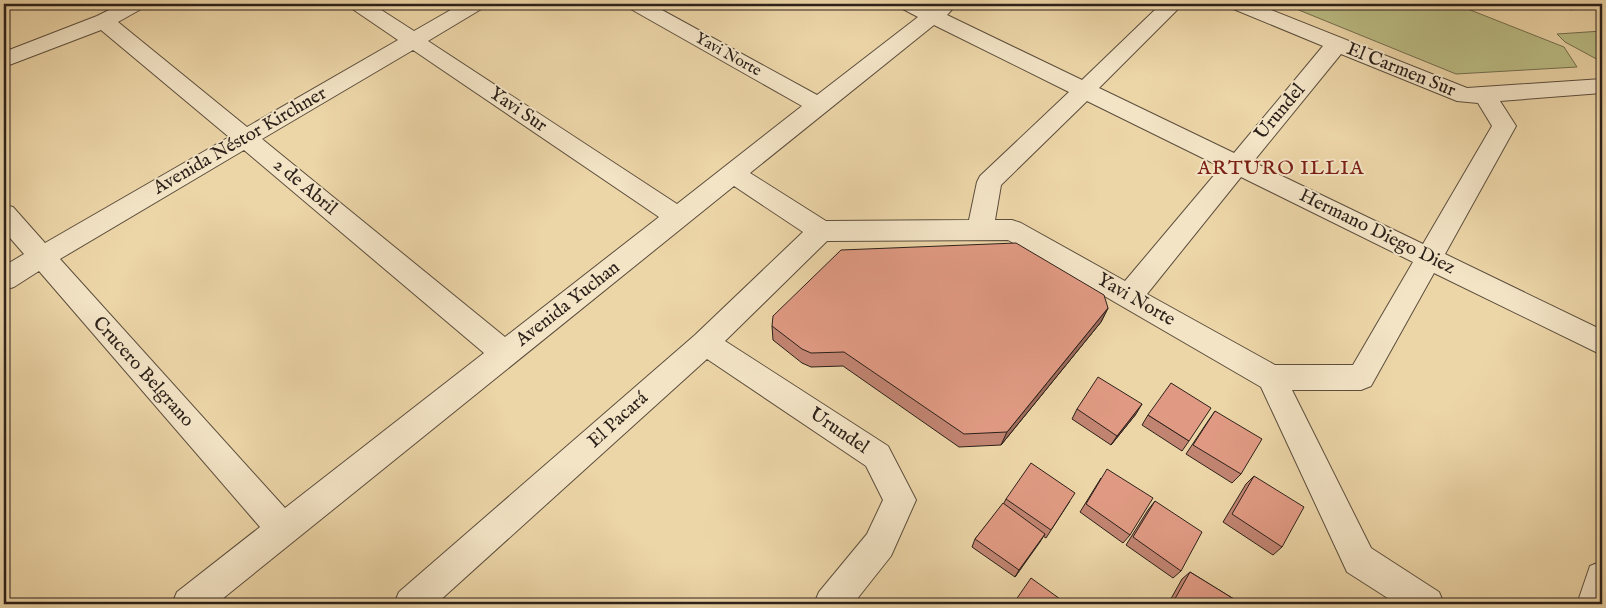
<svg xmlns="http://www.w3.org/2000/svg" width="1606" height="608" viewBox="0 0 1606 608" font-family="'IM FELL English',serif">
  <rect width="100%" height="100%" fill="#ecd5a7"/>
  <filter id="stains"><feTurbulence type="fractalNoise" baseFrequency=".004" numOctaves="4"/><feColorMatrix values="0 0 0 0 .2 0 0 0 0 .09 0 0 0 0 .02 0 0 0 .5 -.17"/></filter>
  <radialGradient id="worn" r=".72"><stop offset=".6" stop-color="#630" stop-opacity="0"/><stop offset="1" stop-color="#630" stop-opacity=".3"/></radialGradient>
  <!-- green -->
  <path fill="#bbbc84" stroke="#746e4f" d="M1284,4H1455L1564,47L1577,67L1456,74Z
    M1602,31V62L1565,42L1557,34Z"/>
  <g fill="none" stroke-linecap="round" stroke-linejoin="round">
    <defs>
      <path id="minor" d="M121,4H146L143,8L118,22L247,127L398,40L351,8L348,4H372L414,31L461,4H486L483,8L428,41L677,204L802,106L629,8L626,4H651L817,95L918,17L901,8L898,4H924L930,7L934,4H957L947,15L1082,80L1161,4H1183L1099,88L1234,153L1323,46L1231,8L1228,4H1256L1467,88L1602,79V93L1500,101L1516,126L1445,254L1602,330V355L1434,273L1371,386L1361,390H1292L1371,548L1439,592L1444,604H1397L1347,572L1261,387L1008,240L827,241L725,341L888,446L916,500L891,556L853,604H814L819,592L867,534L883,500L866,466L707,359L436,604H394L399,592L695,335L803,232L734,186L216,604H172L177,592L260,527L39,271L14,287L4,290V266L24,254L4,231V205L13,207L45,243L229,137L101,30L4,67V52L97,16ZM934,25L1069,92L980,176L977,182L969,220L826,221L750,173ZM413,50L659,217L505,337L262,139ZM1341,54L1457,101L1478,103L1492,126L1423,244L1253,162ZM1087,101L1221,167L1125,281L1021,223L1012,220H995L1001,185ZM244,150L484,353L285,508L60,259ZM1241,177L1413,262L1353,365H1275L1147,294Z
        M1602,561V604H1577L1590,566Z"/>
    </defs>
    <!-- minor casing -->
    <use href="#minor" stroke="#5c4e3d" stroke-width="2"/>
    <!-- minor -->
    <use href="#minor" fill="#f3e4c6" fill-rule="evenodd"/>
  </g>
  <!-- wall -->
  <path fill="#c18471" stroke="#2c211a" d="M1511,4H1523L1520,7Z
    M1555,4H1577L1572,10Z
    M1108,308L1101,322L1001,445L959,447L843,366L811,367L802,363L773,340L772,326Z
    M1077,409L1136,414L1111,445L1072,419Z
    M1215,411L1241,474L1232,483L1186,454L1208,421Z
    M1148,415L1189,441L1182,451L1142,425Z
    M1254,476L1282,547L1273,555L1223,522L1246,484Z
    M1101,478L1130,535L1123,543L1080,512Z
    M1006,499L1070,501L1046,538L1043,536L1015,577L972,547L975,539L1004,503Z
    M1155,501L1181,571L1173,578L1126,545L1148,510Z
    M1190,572L1242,604H1168L1182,579Z"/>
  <!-- shaded-wall -->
  <path fill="#9d6c5c" stroke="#2c211a" d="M1108,308L1101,322L1001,445L1007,432Z
    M1142,404L1136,414L1111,445L1117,436Z
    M1045,534L1040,542L1015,577L1019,570Z"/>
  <!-- building -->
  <path fill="#e09a83" stroke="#2c211a" d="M1016,243L1104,295L1108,308L1007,432L964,434L844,352L811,353L802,349L772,326L773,316L841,250Z
    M1098,377L1142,404L1117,436L1077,409Z
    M1171,383L1211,408L1189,441L1148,415Z
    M1215,411L1262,439L1241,474L1193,445Z
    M1031,463L1075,493L1051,530L1006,499Z
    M1107,469L1153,498L1130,535L1086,504Z
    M1254,476L1304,507L1282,547L1232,514Z
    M1155,501L1202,532L1181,571L1133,537Z
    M1003,503L1045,534L1019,570L975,539Z
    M1190,572L1242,604H1172Z
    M1031,578L1067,604H1013Z"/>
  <g text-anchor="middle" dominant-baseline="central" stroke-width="4" stroke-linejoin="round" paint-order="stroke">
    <!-- far-street labels -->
    <g font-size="16" fill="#2c211a" stroke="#f3e4c6">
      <text transform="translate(728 55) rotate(29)">Yavi Norte</text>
    </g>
    <!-- street labels -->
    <g font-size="19" fill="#2c211a" stroke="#f3e4c6">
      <text transform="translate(1401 70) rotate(22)">El Carmen Sur</text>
      <text transform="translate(518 110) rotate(34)">Yavi Sur</text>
      <text transform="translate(1280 112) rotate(-50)">Urundel</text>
      <text transform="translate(240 141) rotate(-30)">Avenida Néstor Kirchner</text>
      <text transform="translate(305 187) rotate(40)">2 de Abril</text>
      <text transform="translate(1377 232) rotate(26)">Hermano Diego Diez</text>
      <text transform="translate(1136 300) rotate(30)">Yavi Norte</text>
      <text transform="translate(568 304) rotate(-38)">Avenida Yuchan</text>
      <text transform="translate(143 372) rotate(48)">Crucero Belgrano</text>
      <text transform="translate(618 420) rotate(-42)">El Pacará</text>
      <text transform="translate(839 431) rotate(34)">Urundel</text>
    </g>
    <!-- neighbourhood labels -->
    <g font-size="20" letter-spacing="1" fill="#7a1f14" stroke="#f3e4c6">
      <text x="1281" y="168">ARTURO ILLIA</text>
    </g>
  </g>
  <!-- margin -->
  <rect width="1606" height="608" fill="none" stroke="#ecd5a7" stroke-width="20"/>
  <rect x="5" y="5" width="1596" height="598" fill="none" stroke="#2c211a" stroke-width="2.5"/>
  <rect x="10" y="10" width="1586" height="588" fill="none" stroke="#2c211a"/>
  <rect width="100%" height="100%" filter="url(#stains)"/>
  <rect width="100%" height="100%" fill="url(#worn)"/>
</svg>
